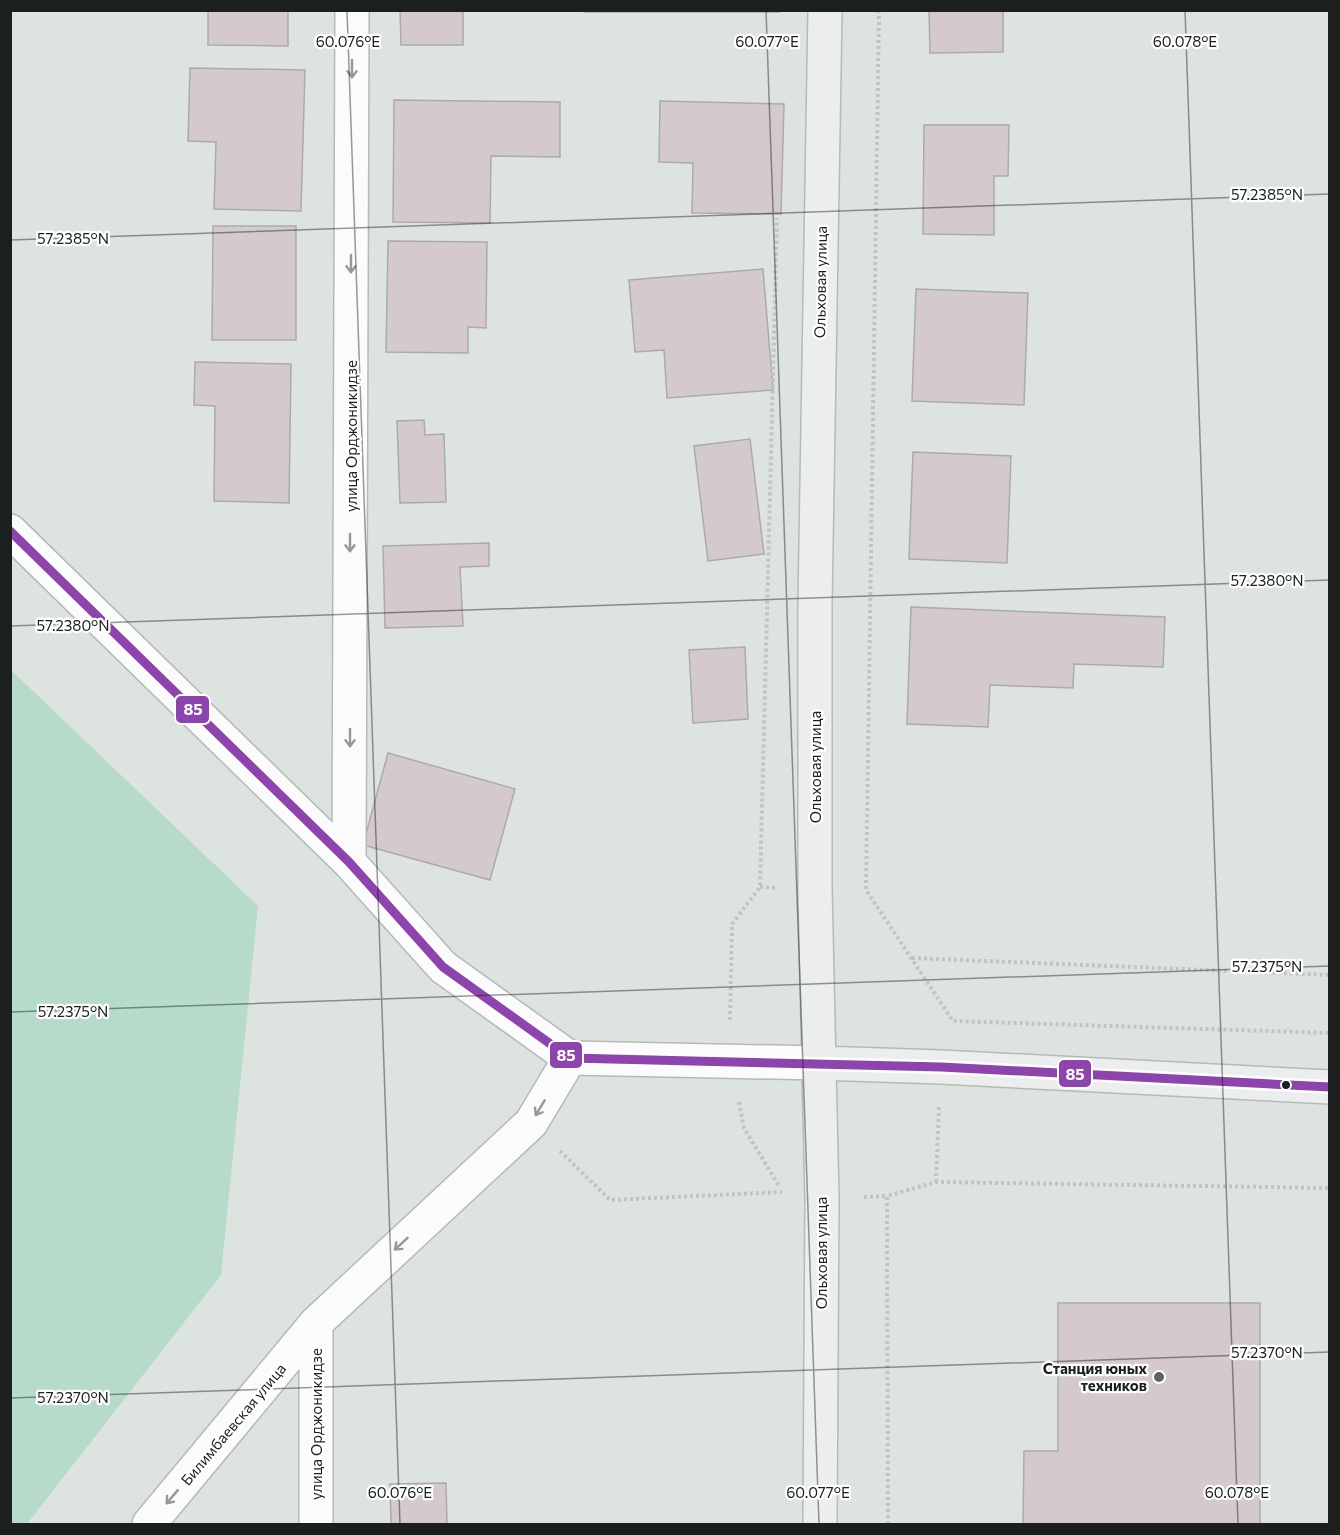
<svg xmlns="http://www.w3.org/2000/svg" width="1340" height="1535" viewBox="0 0 1340 1535" font-family="Commissioner,sans-serif">
  <rect width="100%" height="100%" fill="#dde4e0"/>
  <!-- green -->
  <path fill="#b7dbca" d="M10,669L258,906L221,1275L27,1524H10Z"/>
  <!-- building -->
  <path fill="#d4c9cd" stroke="#aaabaa" stroke-width="1.5" d="M208,10H288V46L208,45Z
    M400,10H463V45H401Z
    M584,10H779V12H584Z
    M929,10H1003V52L930,53Z
    M190,68L305,70L301,211L214,209L216,142L188,141Z
    M394,100L560,102V157L491,156L490,223L393,222Z
    M660,101L784,104L781,214L692,213L693,163L659,162Z
    M924,125H1009L1008,176H994V235L923,234Z
    M213,226H296V340H212Z
    M388,241L487,242L486,328L468,327V353L386,352Z
    M763,269L773,390L667,398L664,350L635,352L629,280Z
    M916,289L1028,293L1024,405L912,401Z
    M195,362L291,364L289,503L214,501L215,406L194,405Z
    M424,420L425,435L444,434L446,502L400,503L397,421Z
    M750,439L764,554L708,561L694,446Z
    M913,452L1011,456L1007,563L909,559Z
    M489,543V566L460,567L463,626L385,628L383,546Z
    M911,607L1165,617L1163,667L1074,664L1073,688L990,685L988,727L907,724Z
    M745,647L748,719L693,723L689,650Z
    M388,753L515,789L490,880L363,845Z
    M1058,1303H1260V1524H1023L1024,1451H1058Z
    M446,1483L447,1524H391L390,1484Z"/>
  <g fill="none" stroke-linecap="round" stroke-linejoin="round">
    <defs>
      <path id="street" d="M10,531L349,862L443,967L570,1058L819,1063
        M349,862L352,10
        M316,1323V1524
        M149,1524L316,1323L531,1123L570,1058"/>
      <path id="secondary" d="M819,1063L941,1067L1330,1087
        M820,1524L822,1198L815,889V604L825,10"/>
    </defs>
    <!-- street casing -->
    <use href="#street" stroke="#b4bab7" stroke-width="36"/>
    <!-- secondary casing -->
    <use href="#secondary" stroke="#b4bab7" stroke-width="36"/>
    <!-- path -->
    <path stroke="#c2c4c3" stroke-width="4" stroke-dasharray="3 3" stroke-linecap="butt" d="M879,10L866,890L953,1021L1330,1033
      M760,887L776,888
      M912,958L1330,975
      M730,1020L732,924L760,887L777,218
      M739,1102L744,1128L779,1186
      M560,1151L610,1200L782,1192
      M936,1182L939,1107
      M864,1197L887,1196
      M888,1524L887,1196L936,1182L1330,1188"/>
    <!-- street -->
    <use href="#street" stroke="#fafbfa" stroke-width="33"/>
    <!-- secondary -->
    <use href="#secondary" stroke="#ebeeed" stroke-width="33"/>
    <defs>
      <path id="bus-1" d="M10,531L349,862L443,967L570,1058L941,1067L1330,1087"/>
    </defs>
    <!-- bus-1 casing -->
    <use href="#bus-1" stroke="#fff" stroke-width="14"/>
    <!-- bus-1 -->
    <use href="#bus-1" stroke="#8e44ad" stroke-width="9"/>
  </g>
  <!-- one-way arrows -->
  <defs><path id="oneway-shaft" d="M-6 0H5M1.5-3L5.5 0L1.5 3" fill="none" stroke-width="1.6" stroke-linecap="round" stroke-linejoin="round" transform="scale(1.5)"/></defs>
  <g stroke="#969897">
    <use href="#oneway-shaft" transform="translate(352 69) rotate(90)"/>
    <use href="#oneway-shaft" transform="translate(351 264) rotate(90)"/>
    <use href="#oneway-shaft" transform="translate(350 543) rotate(90)"/>
    <use href="#oneway-shaft" transform="translate(350 738) rotate(90)"/>
    <use href="#oneway-shaft" transform="translate(540 1108) rotate(121)"/>
    <use href="#oneway-shaft" transform="translate(401 1244) rotate(137)"/>
    <use href="#oneway-shaft" transform="translate(172 1497) rotate(130)"/>
  </g>
  <!-- ticks -->
  <path fill="none" stroke="#1b1f1d" stroke-width="1.5" stroke-opacity="0.45" d="M347,10L400,1524M766,10L819,1524M1185,10L1238,1524M10,240L1330,194M10,626L1330,580M10,1012L1330,966M10,1398L1330,1352"/>
  <!-- markers -->
  <circle fill="#1b1f1d" stroke="#fff" stroke-width="2" cx="1286" cy="1085" r="5"/>
  <circle fill="#5f6461" stroke="#fff" stroke-width="2" cx="1159" cy="1377" r="6"/>
  <g text-anchor="middle" dominant-baseline="central" stroke-width="4.5" stroke-linejoin="round" paint-order="stroke">
    <!-- street labels -->
    <g font-size="15" fill="#1b1f1d" stroke="#fff">
      <text transform="translate(820 282) rotate(-89)">Ольховая улица</text>
      <text transform="translate(351 436) rotate(-90)">улица Орджоникидзе</text>
      <text transform="translate(815 767) rotate(-90)">Ольховая улица</text>
      <text transform="translate(821 1253) rotate(-90)">Ольховая улица</text>
      <text transform="translate(233 1424) rotate(-50)">Билимбаевская улица</text>
      <text transform="translate(316 1424) rotate(-90)">улица Орджоникидзе</text>
    </g>
    <!-- poi labels -->
    <g font-size="15" font-weight="bold" fill="#1b1f1d" stroke="#fff" text-anchor="end">
      <text x="1147" y="1368">Станция юных<tspan x="1147" dy="17">техников</tspan></text>
    </g>
  </g>
  <g font-size="15" text-anchor="middle" fill="#1b1f1d" stroke="#fff" stroke-width="4.5" stroke-linejoin="round" paint-order="stroke">
    <text x="348" y="47">60.076°E</text>
    <text x="767" y="47">60.077°E</text>
    <text x="1185" y="47">60.078°E</text>
    <text x="1267" y="200">57.2385°N</text>
    <text x="73" y="244">57.2385°N</text>
    <text x="1267" y="586">57.2380°N</text>
    <text x="73" y="631">57.2380°N</text>
    <text x="1267" y="972">57.2375°N</text>
    <text x="73" y="1017">57.2375°N</text>
    <text x="1267" y="1358">57.2370°N</text>
    <text x="73" y="1403">57.2370°N</text>
    <text x="400" y="1498">60.076°E</text>
    <text x="818" y="1498">60.077°E</text>
    <text x="1237" y="1498">60.078°E</text>
  </g>
  <g stroke="#fff" stroke-width="2">
    <rect x="175" y="695" width="35" height="29" rx="6" fill="#8e44ad"/>
    <rect x="549" y="1041" width="34" height="28" rx="6" fill="#8e44ad"/>
    <rect x="1058" y="1059" width="34" height="29" rx="6" fill="#8e44ad"/>
  </g>
  <g font-size="16" text-anchor="middle" font-weight="bold" fill="#fff">
    <text x="193" y="715">85</text>
    <text x="566" y="1061">85</text>
    <text x="1075" y="1080">85</text>
  </g>
  <!-- border -->
  <rect width="1340" height="1535" fill="none" stroke="#1b1f1d" stroke-width="24"/>
</svg>
